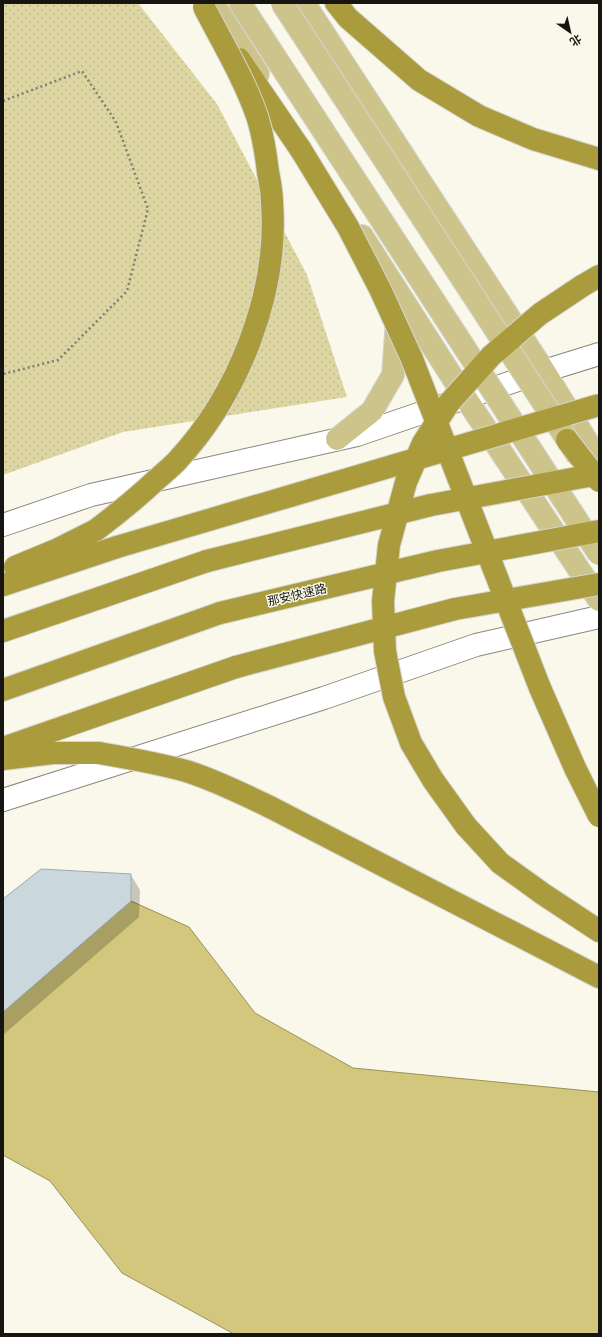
<svg xmlns="http://www.w3.org/2000/svg" width="602" height="1337" viewBox="0 0 602 1337" font-family="'DejaVu Sans','Noto Sans SC',sans-serif">
  <defs>
    <pattern id="grass-dots" width="8" height="8" patternUnits="userSpaceOnUse"><rect width="8" height="8" fill="#ded6a2"/><path d="M2 2h.1M6 6h.1" fill="none" stroke="#beb78a" stroke-width="1.8" stroke-linecap="round"/></pattern>
  </defs>
  <rect width="100%" height="100%" fill="#f9f8eb"/>
  <!-- grass -->
  <path fill="url(#grass-dots)" d="M3,3H138L217,104L307,275L347,397L123,432L3,475Z"/>
  <!-- water -->
  <path fill="#d2c77c" stroke="#9a925c" d="M131,901L189,927L255,1013L353,1068L599,1092V1334H234L122,1273L50,1181L3,1155V1012Z"/>
  <!-- shadow -->
  <path fill="#0003" d="M131,875L140,890L139,917L3,1035V900Z"/>
  <!-- building -->
  <path fill="#cad7dd" stroke="#9fabb1" d="M41,869L131,874V901L3,1012V899Z"/>
  <g fill="none" stroke-linecap="round" stroke-linejoin="round">
    <defs>
      <path id="minor" d="M3,525L91,495L357,435L544,371L599,354
        M3,800L324,698L476,645L599,617"/>
      <path id="major" d="M213,3L258,74
        M304,3L544,371L599,461
        M362,236L465,397L599,600
        M337,439L372,411L393,375L397,319"/>
      <path id="highway" d="M336,3L348,18L419,80L479,116L533,139L599,159
        M239,59L301,150
        M582,286L599,276
        M15,567L56,550L96,530
        M3,585L117,547
        M3,631L207,561
        M3,690L220,613
        M3,748L236,667
        M3,759L53,753H99
        M270,807L599,977
        M466,826L500,863L543,894L599,931"/>
    </defs>
    <!-- minor casing -->
    <use href="#minor" stroke="#89877c" stroke-width="24"/>
    <!-- major casing -->
    <use href="#major" stroke="#d5d5d4" stroke-width="24"/>
    <!-- highway casing -->
    <use href="#highway" stroke="#d5d5d4" stroke-width="24"/>
    <!-- path -->
    <path stroke="#7f7e75" stroke-width="2.5" stroke-dasharray="2 3" stroke-linecap="butt" d="M3,101L82,71L116,122L148,209L127,291L58,360L3,374"/>
    <!-- minor -->
    <use href="#minor" stroke="#fff" stroke-width="22"/>
    <!-- major -->
    <use href="#major" stroke="#ccc48a" stroke-width="22"/>
    <!-- highway -->
    <use href="#highway" stroke="#aa9c3c" stroke-width="22"/>
    <defs>
      <path id="major-bridge" d="M240,3L599,554
        M282,3L578,456"/>
      <path id="highway-bridge" d="M301,150L348,227L380,289L412,359L540,688L575,768L599,816
        M567,440L599,481
        M96,530C117,514 137,498 156,480C163,474 170,468 176,462C238,396 279,293 272,202C272,192 270,182 268,172C266,155 263,136 258,119C245,80 223,44 204,7
        M117,547L599,405
        M207,561L431,505L599,474
        M220,613L438,561L599,531
        M236,667L455,609L599,584
        M99,753C128,758 157,763 186,771C215,780 243,794 270,807
        M466,826L433,780L411,743L394,697L385,651L383,601L389,545L406,482L423,443L449,403L491,356L540,314L582,286"/>
    </defs>
    <!-- major-bridge casing -->
    <use href="#major-bridge" stroke="#d5d5d4" stroke-width="24" stroke-linecap="butt"/>
    <!-- highway-bridge casing -->
    <use href="#highway-bridge" stroke="#d5d5d4" stroke-width="24" stroke-linecap="butt"/>
    <!-- major-bridge -->
    <use href="#major-bridge" stroke="#ccc48a" stroke-width="22"/>
    <!-- highway-bridge -->
    <use href="#highway-bridge" stroke="#aa9c3c" stroke-width="22"/>
  </g>
  <g text-anchor="middle" dominant-baseline="central" stroke-width="3" stroke-linejoin="round" paint-order="stroke">
    <!-- street labels -->
    <g font-size="12" fill="#161511" stroke="#f9f8eb">
      <text transform="translate(297 595) rotate(-13)">那安快速路</text>
    </g>
  </g>
  <!-- border -->
  <rect width="602" height="1337" fill="none" stroke="#161511" stroke-width="8"/>
  <!-- north arrow -->
  <g transform="translate(570 32) rotate(146)" stroke="#f9f8eb" stroke-width="3" paint-order="stroke">
  <path d="M0-3L7 15L0 10L-7 15Z" fill="#161511"/>
  <text y="-6" font-size="11" font-weight="bold" text-anchor="middle" fill="#161511">北</text>
  </g>
</svg>
